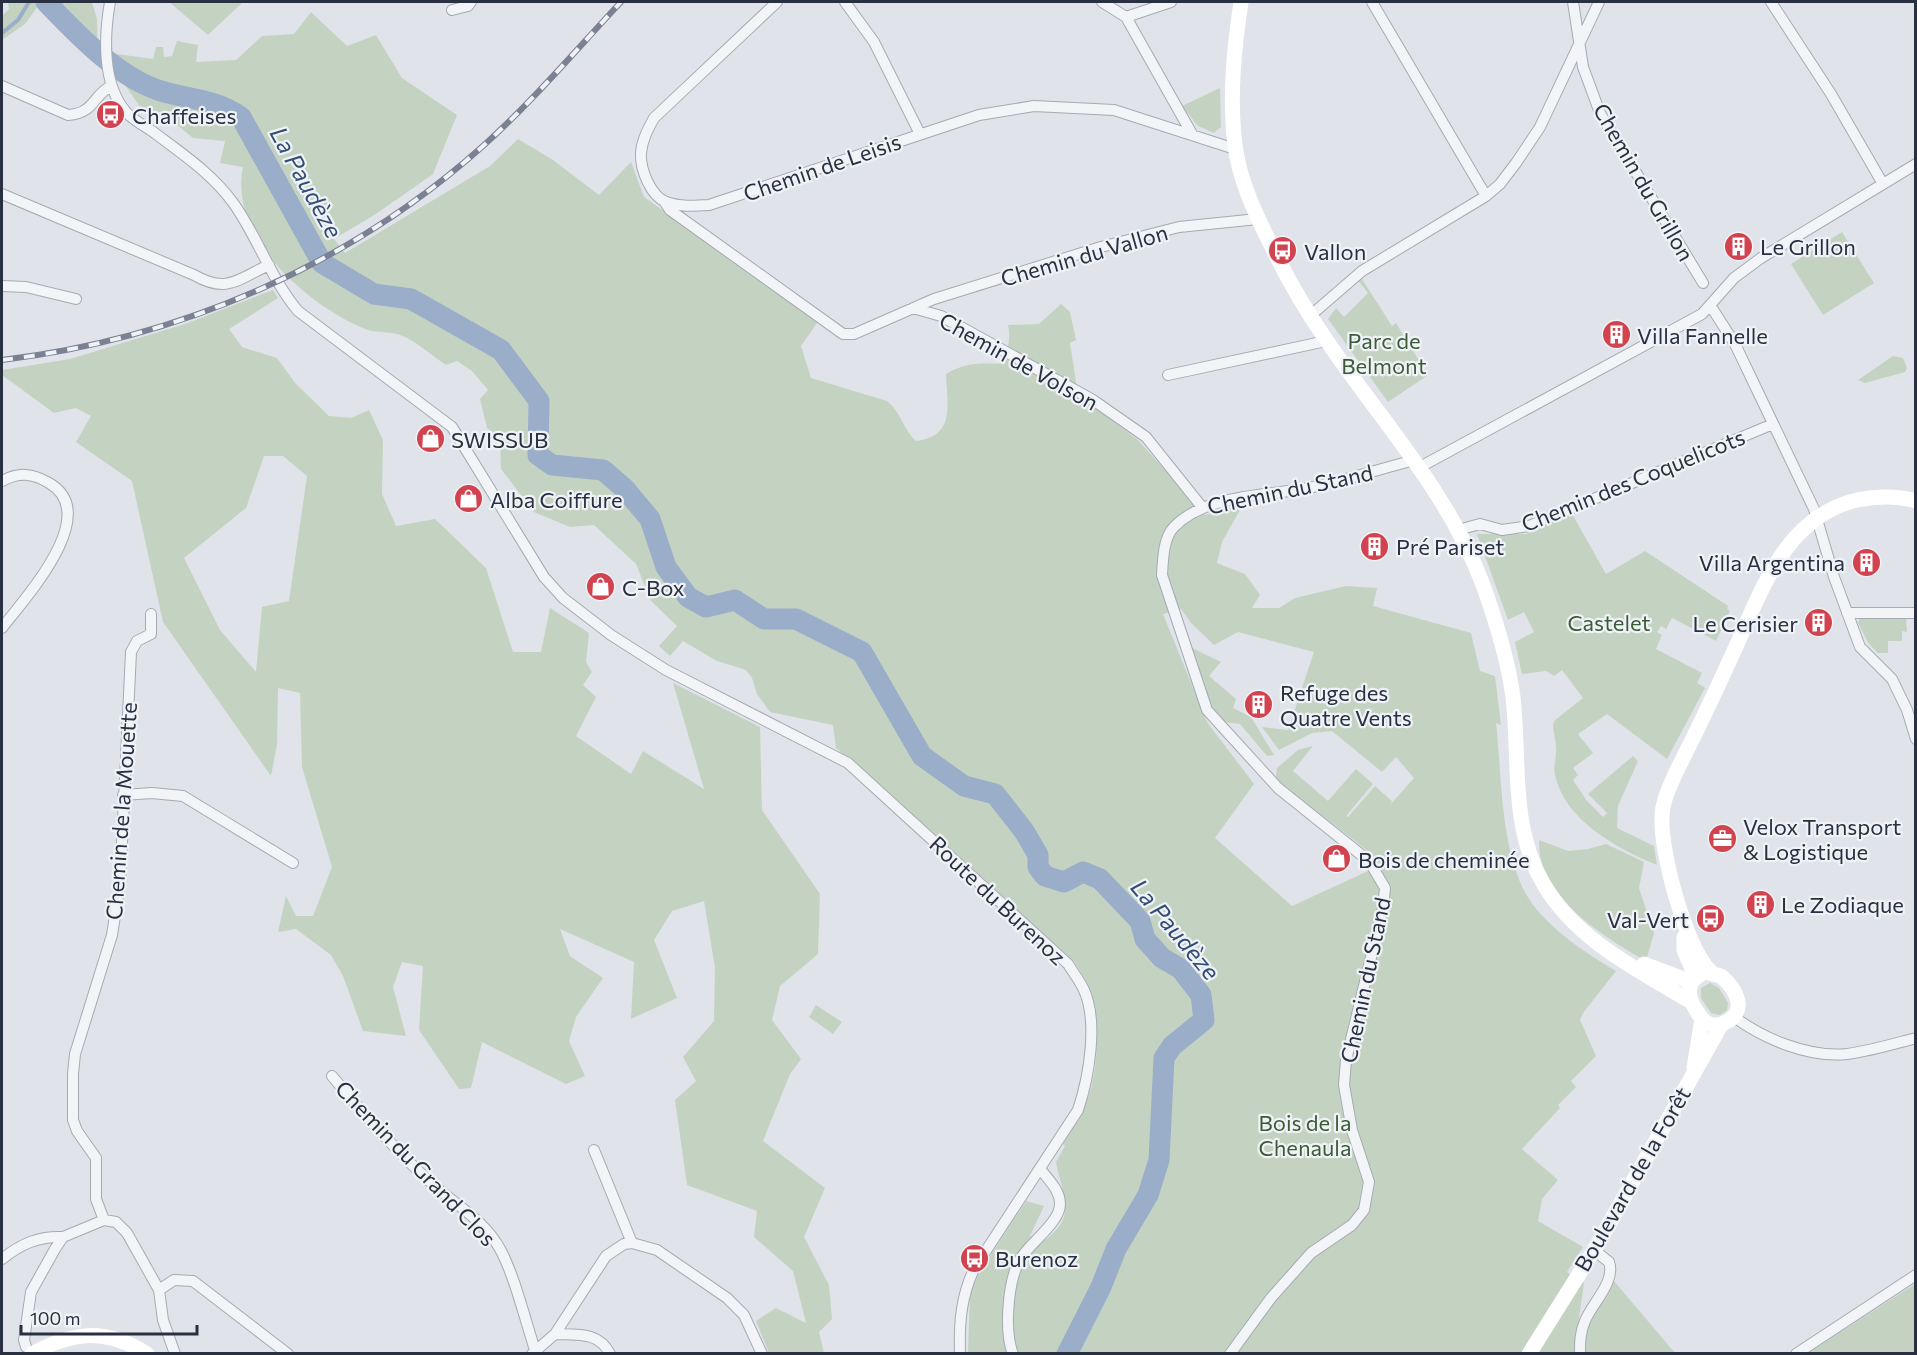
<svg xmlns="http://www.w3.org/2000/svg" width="1917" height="1355" viewBox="0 0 1917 1355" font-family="Commissioner,sans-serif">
  <rect width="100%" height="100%" fill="#e0e3e9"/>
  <!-- green -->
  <path fill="#c4d3c1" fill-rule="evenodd" d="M8,2H92L97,19L98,53L94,57L38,6L25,24L2,40V16L9,9Z
    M169,2H243L208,35Z
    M311,12L347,46L376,35L402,78L457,115L433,174L376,214L334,239L345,253L490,166L518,139L553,160L599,195L631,162L644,197L819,320L801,346L811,378L887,401C901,412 903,429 916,441C956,436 947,405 946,374C965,363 978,363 999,364C1008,351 1011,341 1008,325L1039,324L1061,304L1070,312L1076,340L1070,343L1078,395L1138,440L1205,515L1244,503L1222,542L1217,563L1245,574L1260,595L1252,608H1279L1295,598L1346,586L1377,588L1373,606L1471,633L1480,671L1495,676L1501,725L1496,723C1502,776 1500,857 1531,902C1551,930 1587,954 1616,971L1583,1013L1580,1020L1596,1056L1571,1081L1576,1087L1558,1105L1560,1108L1522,1149L1558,1180L1542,1199L1538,1221L1583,1247L1567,1272L1584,1283L1574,1353H968L970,1294L978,1275L1026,1201L1044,1206L1030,1236L1041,1243C1079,1216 1063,1199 1056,1162L1065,1146L1063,1144C1070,1132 1078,1121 1084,1108C1097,1082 1100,1031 1094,1002C1091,987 1082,974 1074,961L836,748L833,725L770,712L757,694L752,678L746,670L717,661L683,641L670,656L659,646L677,626L651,601L636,564L594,525L570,527L534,512L501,469L500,438L487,428L480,399L488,390L472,371L457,361L446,365C432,356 415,340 400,335C390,331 378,333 368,330C308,307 228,236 243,167L220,163L225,141L193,138L176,124L140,107L121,79L117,54L153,59L156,47H163L164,57L172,56L177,41L198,45L196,62L236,60L262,36L294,34ZM1181,609L1191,623L1214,645L1238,632L1314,652L1288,730L1262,727L1279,750L1312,733L1332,731L1382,772L1396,757L1414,778L1390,805L1392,801L1375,786L1348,817L1346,816L1373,784L1356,769L1328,801L1293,771L1313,746L1298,750L1277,768L1276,777L1280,783L1364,848L1381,865L1292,906L1215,838L1254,784L1207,722L1163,614Z
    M1220,88L1221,127L1214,133L1198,126L1182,106Z
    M1842,232L1874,283L1823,315L1791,264Z
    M1360,276L1392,326L1396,323L1428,375L1388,402L1328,319L1336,308L1344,317L1368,293L1357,279Z
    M273,290L278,298L229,329L242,347L277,358L295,383L329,416L351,418L369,410L383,440L382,494L396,526L435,519L486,568L513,652H541L550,608L589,633L586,662L592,672L583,685L596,697L576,736L631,774L643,751L704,789L673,683L760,727L762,810L820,894L818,954L780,986L772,1020L801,1059L790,1074L763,1141L825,1188L804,1237L829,1285L832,1319L819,1332L824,1353H769L756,1321L776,1308L806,1323L793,1271L754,1237L757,1211L687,1185L675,1100L696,1081L683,1057L714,1021L715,968L704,901L672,911L654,940L677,998L631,1019L634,962L560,929L570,956L603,978L576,1017L569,1041L585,1076L566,1084L482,1042L471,1088L459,1089L419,1030L423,966L402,962L393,987L406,1036L363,1031L343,976L331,955L296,929L278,932L286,896L296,916H313L332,867L302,767L300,693L278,688L277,744L271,776L163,622L132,481L76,442L91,416L76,408L54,413L2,375V370L70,359L185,324ZM264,456H283L307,476L289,601L262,607L256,672L220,630L184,558L246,508Z
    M1893,356L1903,358L1907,368L1905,372L1865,383L1858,380Z
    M1572,514L1606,574L1645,551L1728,606L1727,609L1730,611L1716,641L1672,618L1666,629L1661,626L1657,632L1662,635L1656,649L1702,673L1697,683L1705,688L1667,759L1607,714L1578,734L1593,753L1573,768L1578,775L1573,780L1587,801L1603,817L1607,813L1588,794L1633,756L1638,761L1618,806L1617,828L1654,846L1657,865C1618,849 1565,821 1555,775C1553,768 1556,759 1556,752C1557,743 1553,733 1553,724L1554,721L1583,698L1562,670L1554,676L1546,671L1522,674L1515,642L1534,632L1524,612L1508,620L1477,534H1526Z
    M1906,617L1907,632L1902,631V641H1888V653H1878L1869,644L1858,623L1860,618Z
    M1188,646L1221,662L1209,676L1236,699L1233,708L1251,717L1274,755L1267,756L1240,724L1224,722L1214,712Z
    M1539,840L1568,851L1588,849L1606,844L1644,862L1639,888L1654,933L1646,961C1604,937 1537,897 1539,840Z
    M1710,983L1719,988L1728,1003L1727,1010L1720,1015L1711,1013L1701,998V988Z
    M816,1005L842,1022L833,1034L809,1017Z
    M1614,1281L1675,1353L1585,1354C1585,1321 1597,1307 1614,1281Z
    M1915,1284V1353H1808Z"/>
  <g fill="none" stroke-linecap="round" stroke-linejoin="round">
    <!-- stream -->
    <path stroke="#9aaeca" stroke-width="4" d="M2,33L18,20L29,2"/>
    <!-- river -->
    <path stroke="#9aaeca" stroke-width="21" d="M46,2C76,33 116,76 158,90C188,100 214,98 241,117L322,263L374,294L411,299L501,350L539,401L538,455L552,465L603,470L625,489L650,519L666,567L688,597L706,607L735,600L764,619H796L862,652L922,756L964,786L995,794L1024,831L1038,855V867L1045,876L1064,882L1083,872L1100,879L1140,921L1145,939L1162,958L1181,969L1201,995L1204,1020L1172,1046L1164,1058L1159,1160L1148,1195L1116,1249L1101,1287L1067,1354"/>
    <defs>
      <path id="street" d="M110,2C104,36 102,84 126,112C133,120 143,125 152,131C181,153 213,174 234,204C258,238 271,279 298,311L452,427L544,577L563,598L611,635L666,670L848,763L1068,964C1073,972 1079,980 1083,988C1099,1020 1089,1077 1078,1110L974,1269C961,1297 959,1323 960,1354
        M777,2L654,118C648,129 642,140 641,153C640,170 651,196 666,202C680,207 694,206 709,205L979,115L1034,106L1114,110L1235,149
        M845,2L874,42L920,134
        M1102,2L1126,17L1192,134
        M1372,2L1486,196
        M1573,2L1583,67L1600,113L1703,283
        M1771,2L1831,94L1883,184
        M452,10L468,6L471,2
        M1126,17L1171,2
        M2,86L68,115C95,113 92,96 111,86
        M2,194L194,275C227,294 238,279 269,265
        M664,201L670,210L843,334H854L934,299L1101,247L1179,227L1258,219
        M2,286L26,287L76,299
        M1710,305L1735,344L1814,509L1834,577L1860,647L1892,679L1907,710L1916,739
        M913,308L941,316L1093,400L1146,437L1202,507
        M1310,316L1362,271L1486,196L1500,184L1516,163L1540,127L1599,2
        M1168,375L1326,341
        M1420,467L1702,314L1734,278L1761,258L1916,164
        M2,481C19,472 32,473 49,483C103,514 25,598 2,628
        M1458,530L1480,524L1502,530L1529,526L1773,424
        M1847,613H1916
        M123,795L152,793L183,796L293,863
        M1734,1017C1764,1039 1809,1058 1847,1054C1870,1051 1893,1044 1916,1038
        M332,1076C362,1112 393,1148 428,1180C453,1204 483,1218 500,1249C514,1274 526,1323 536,1353
        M594,1150L632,1243
        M104,1220L96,1199V1158L77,1131L73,1120V1074L75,1054L112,935L120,884L131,652L137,641L151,634V614
        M2,1259C21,1244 38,1236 63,1237
        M159,1290L174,1280L193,1281L288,1354
        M555,1334C576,1335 599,1331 610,1354
        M26,1347L24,1340L31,1292L55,1249L63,1237L104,1220L116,1222L127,1233L159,1290L163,1320L175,1354
        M532,1354L555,1334L606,1256L624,1244L632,1243L657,1250L727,1298L744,1315L762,1354
        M1013,1354C1004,1331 1008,1285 1018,1263C1026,1245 1060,1224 1060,1204C1060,1190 1048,1179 1040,1169
        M1230,1354L1271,1298L1311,1253L1352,1225L1364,1210L1369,1182L1352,1130L1344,1085L1346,1060L1383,908L1385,888L1369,861L1278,788L1207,710L1162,575C1163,561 1163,538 1174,527C1206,494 1266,496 1308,488C1344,481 1379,469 1415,460
        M1580,1354C1580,1342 1580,1332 1585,1321C1592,1303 1616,1282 1609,1262L1594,1250
        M1796,1354L1916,1275"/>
    </defs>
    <!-- street casing -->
    <use href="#street" stroke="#a5aab3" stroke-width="12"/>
    <!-- street -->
    <use href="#street" stroke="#f3f4f7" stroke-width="10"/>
    <!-- secondary -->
    <path stroke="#fff" stroke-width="15" d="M1241,2C1234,49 1229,97 1235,145C1239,179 1255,213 1270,243C1286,276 1304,308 1325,338C1380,420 1448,491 1483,585C1496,621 1508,659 1513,697C1520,759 1510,827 1543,883C1575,939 1636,969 1690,1001
      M1684,937V950L1696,978
      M1644,964L1691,982
      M1710,971C1686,948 1660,851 1662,817C1662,801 1670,787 1676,772C1696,733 1715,693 1733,653C1761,593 1784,517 1857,500C1877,496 1895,495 1916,501
      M1705,972L1721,976C1729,983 1737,992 1738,1003C1740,1018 1721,1028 1709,1024C1702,1021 1699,1015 1696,1010C1686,994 1686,981 1705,972Z
      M1694,1068L1702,1019
      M32,1354C73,1331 106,1328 147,1354
      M1529,1354L1596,1247L1721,1025"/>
    <defs>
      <path id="rail" d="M2,360C179,339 350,265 483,146C533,101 576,50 621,2"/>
    </defs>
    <!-- rail casing -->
    <use href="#rail" stroke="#798193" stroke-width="6"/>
    <!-- rail -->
    <use href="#rail" stroke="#eff2f6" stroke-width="4" stroke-dasharray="11" stroke-linecap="butt"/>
  </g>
  <!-- icons -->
  <defs>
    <symbol id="bus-disc" viewBox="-11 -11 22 22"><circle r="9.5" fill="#d0434f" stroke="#eff2f6"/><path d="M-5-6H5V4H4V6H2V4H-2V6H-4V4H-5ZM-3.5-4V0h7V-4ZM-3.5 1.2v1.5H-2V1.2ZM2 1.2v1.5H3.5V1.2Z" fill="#fff"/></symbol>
    <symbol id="building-disc" viewBox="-11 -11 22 22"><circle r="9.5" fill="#d0434f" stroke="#eff2f6"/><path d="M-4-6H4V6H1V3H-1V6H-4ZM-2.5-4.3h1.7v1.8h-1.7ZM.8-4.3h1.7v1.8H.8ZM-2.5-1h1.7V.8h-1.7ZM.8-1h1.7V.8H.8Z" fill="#fff"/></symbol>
    <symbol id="shop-disc" viewBox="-11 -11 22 22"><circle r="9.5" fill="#d0434f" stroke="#eff2f6"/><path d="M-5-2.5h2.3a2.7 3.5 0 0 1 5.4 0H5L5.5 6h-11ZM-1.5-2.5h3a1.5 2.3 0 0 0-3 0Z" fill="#fff"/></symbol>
    <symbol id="office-disc" viewBox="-11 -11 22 22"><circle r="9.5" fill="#d0434f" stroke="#eff2f6"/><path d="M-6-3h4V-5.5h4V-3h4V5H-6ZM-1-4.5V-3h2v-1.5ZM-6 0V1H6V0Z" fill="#fff"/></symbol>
  </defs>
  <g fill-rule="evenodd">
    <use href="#bus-disc" x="94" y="98" width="33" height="33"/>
    <use href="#building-disc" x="1722" y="230" width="33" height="33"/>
    <use href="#bus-disc" x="1266" y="234" width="33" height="33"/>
    <use href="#building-disc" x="1600" y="318" width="33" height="33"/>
    <use href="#shop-disc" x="414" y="422" width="33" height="33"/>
    <use href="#shop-disc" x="452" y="482" width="33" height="33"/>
    <use href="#building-disc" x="1358" y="530" width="33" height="33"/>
    <use href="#building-disc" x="1850" y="546" width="33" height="33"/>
    <use href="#shop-disc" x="584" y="570" width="33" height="33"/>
    <use href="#building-disc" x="1802" y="606" width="33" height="33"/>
    <use href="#building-disc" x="1242" y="688" width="33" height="33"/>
    <use href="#office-disc" x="1706" y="822" width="33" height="33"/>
    <use href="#shop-disc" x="1320" y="842" width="33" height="33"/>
    <use href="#building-disc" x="1744" y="888" width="33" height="33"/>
    <use href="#bus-disc" x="1694" y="902" width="33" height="33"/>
    <use href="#bus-disc" x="958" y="1242" width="33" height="33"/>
  </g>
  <g text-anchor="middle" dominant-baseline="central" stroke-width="4.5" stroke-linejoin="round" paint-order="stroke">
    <!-- poi labels -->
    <g font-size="22" fill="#283041" stroke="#eff2f6" text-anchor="start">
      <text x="132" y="115">Chaffeises</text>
      <text x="1760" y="246">Le Grillon</text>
      <text x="1304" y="251">Vallon</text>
      <text x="1637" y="335">Villa Fannelle</text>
      <text x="451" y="439">SWISSUB</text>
      <text x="490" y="499">Alba Coiffure</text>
      <text x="1396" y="546">Pré Pariset</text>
      <text x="1845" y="562" text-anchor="end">Villa Argentina</text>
      <text x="622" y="587">C-Box</text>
      <text x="1798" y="623" text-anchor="end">Le Cerisier</text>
      <text x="1280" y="692">Refuge des<tspan x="1280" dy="25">Quatre Vents</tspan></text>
      <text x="1743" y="826">Velox Transport<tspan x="1743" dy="25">&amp; Logistique</tspan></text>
      <text x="1358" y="859">Bois de cheminée</text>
      <text x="1781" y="904">Le Zodiaque</text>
      <text x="1689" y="919" text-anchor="end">Val-Vert</text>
      <text x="995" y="1258">Burenoz</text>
    </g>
    <!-- street labels -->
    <g font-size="22" fill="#283041" stroke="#eff2f6">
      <text transform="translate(822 167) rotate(-19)">Chemin de Leisis</text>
      <text transform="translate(1644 182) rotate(60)">Chemin du Grillon</text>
      <text transform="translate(1084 255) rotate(-16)">Chemin du Vallon</text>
      <text transform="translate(1019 361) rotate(29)">Chemin de Volson</text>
      <text transform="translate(1633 480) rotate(-22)">Chemin des Coquelicots</text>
      <text transform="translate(1290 489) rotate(-12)">Chemin du Stand</text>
      <text transform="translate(121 811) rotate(-86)">Chemin de la Mouette</text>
      <text transform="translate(998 900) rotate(43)">Route du Burenoz</text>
      <text transform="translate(1365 980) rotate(-78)">Chemin du Stand</text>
      <text transform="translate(416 1163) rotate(46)">Chemin du Grand Clos</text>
      <text transform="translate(1632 1179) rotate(-60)">Boulevard de la Forêt</text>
    </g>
    <!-- park labels -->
    <g font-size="22" fill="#3a5d35" stroke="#eff2f6">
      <text x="1384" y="340">Parc de<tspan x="1384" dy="25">Belmont</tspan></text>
      <text x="1609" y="622">Castelet</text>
      <text x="1305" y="1122">Bois de la<tspan x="1305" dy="25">Chenaula</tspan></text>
    </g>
    <!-- water labels -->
    <g font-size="24" font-style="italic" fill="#324c75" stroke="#eff2f6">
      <text transform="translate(307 182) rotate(61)">La Paudèze</text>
      <text transform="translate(1176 929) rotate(50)">La Paudèze</text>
    </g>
  </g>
  <!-- border -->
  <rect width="1917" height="1355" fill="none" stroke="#283041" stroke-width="6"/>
  <!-- scale -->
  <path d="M21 1325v9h176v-9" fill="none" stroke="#283041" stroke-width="3"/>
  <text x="30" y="1325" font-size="18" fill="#283041" stroke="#eff2f6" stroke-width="4.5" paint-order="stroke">100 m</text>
</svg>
